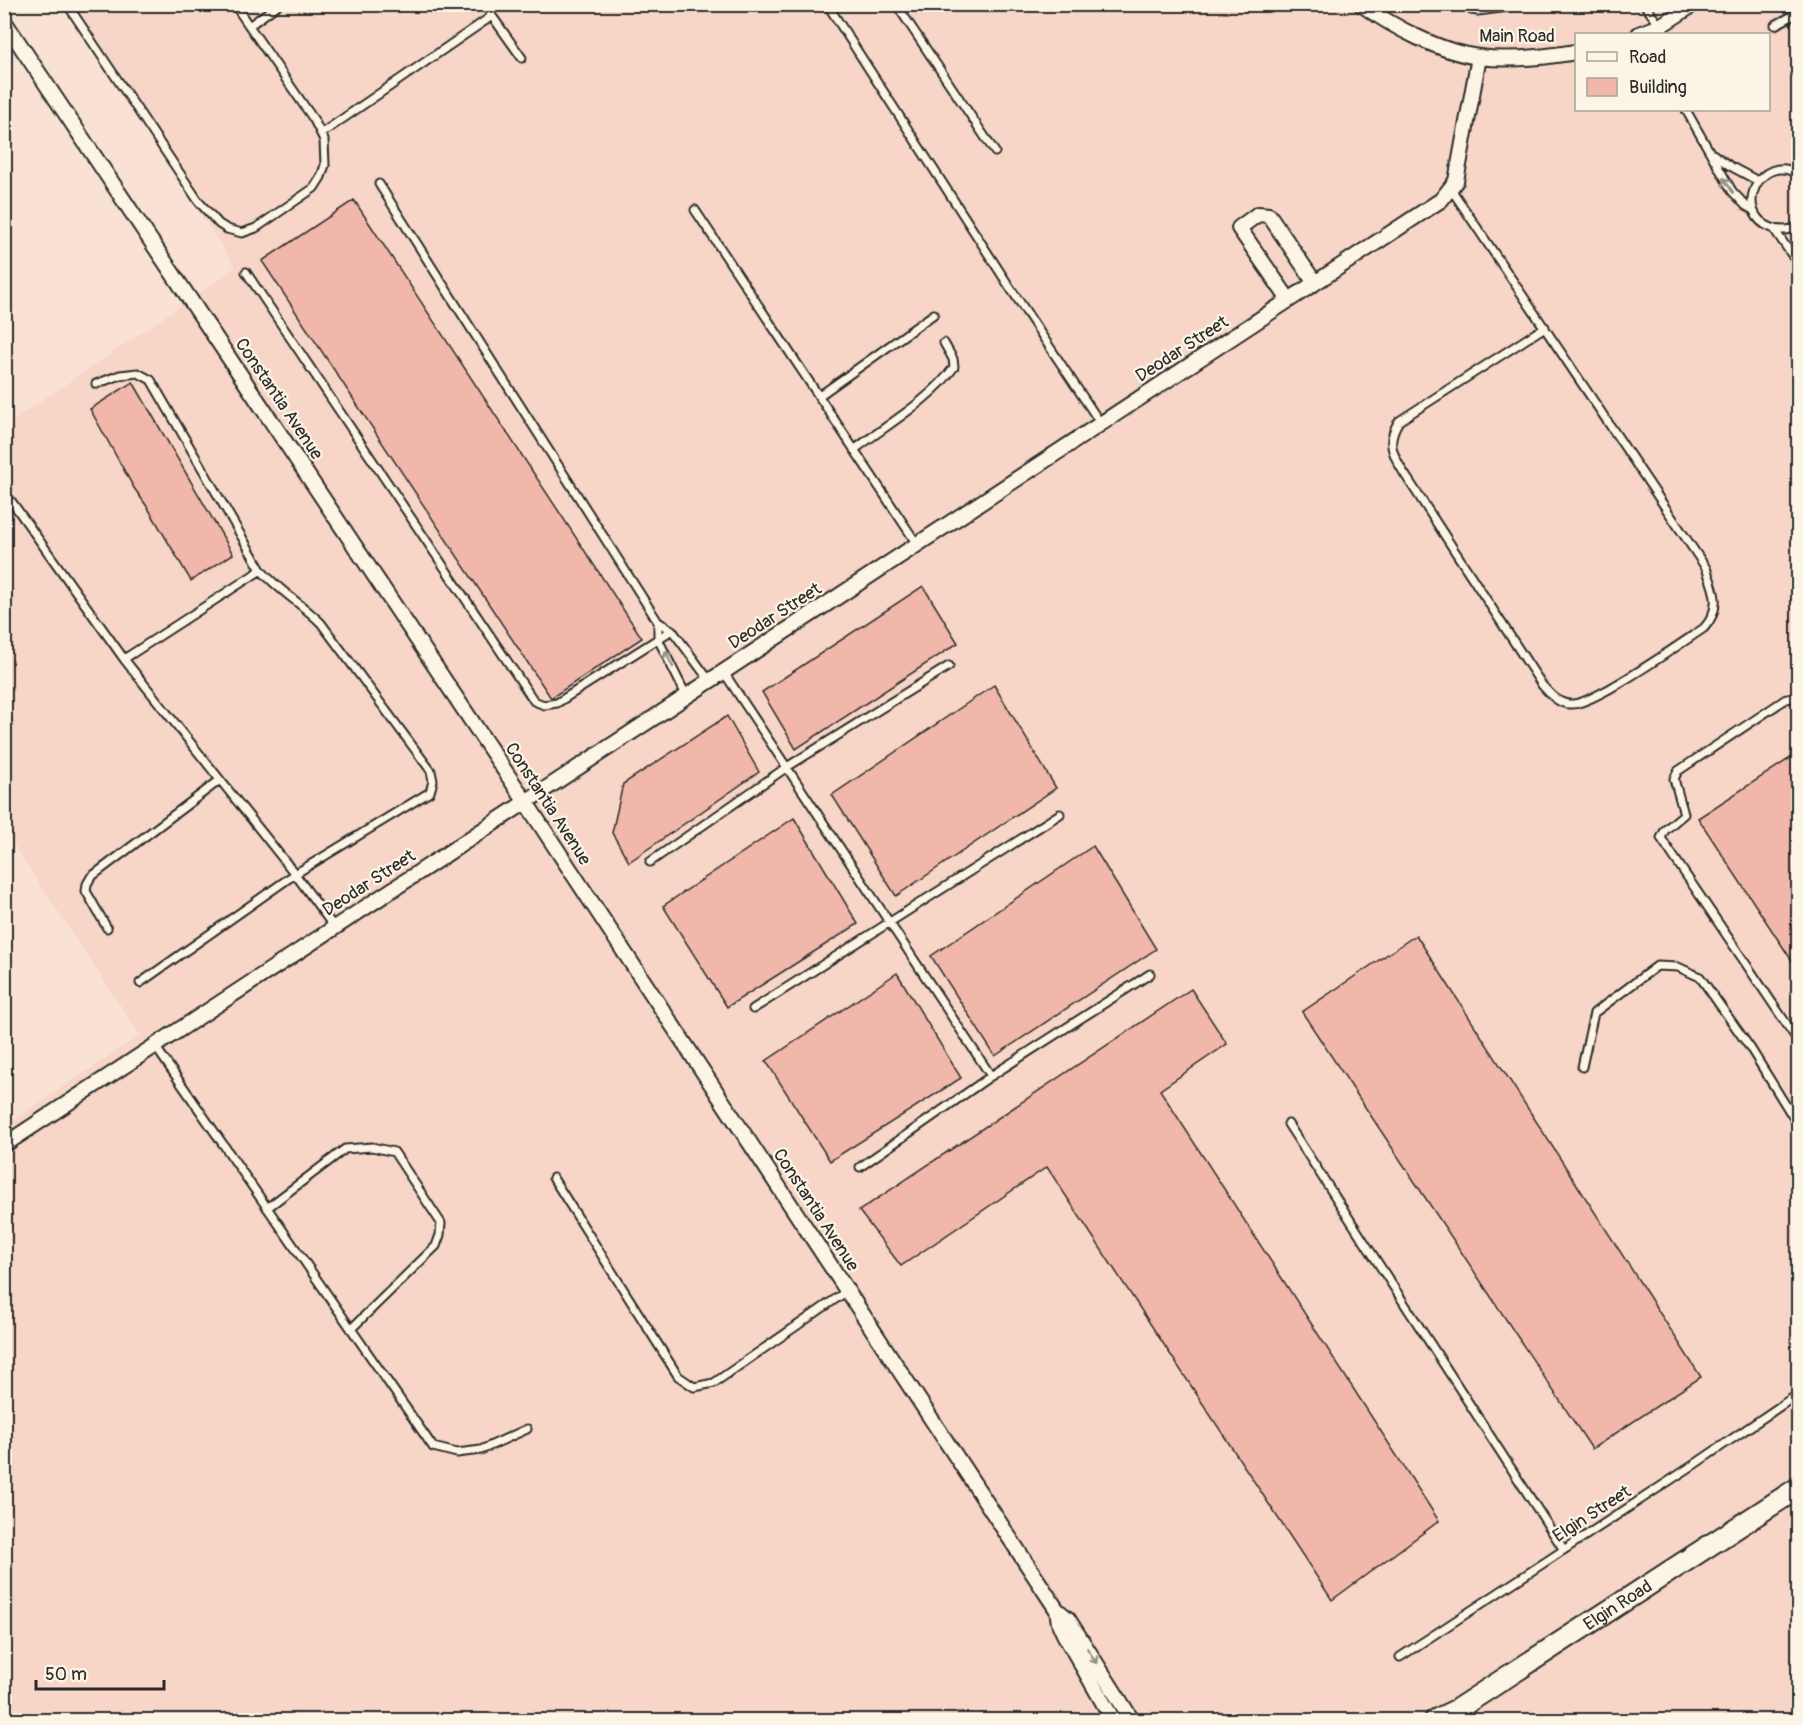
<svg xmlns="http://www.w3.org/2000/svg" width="1803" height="1725" viewBox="0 0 1803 1725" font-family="Pangolin,sans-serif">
  <rect width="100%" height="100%" fill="#f9e2d3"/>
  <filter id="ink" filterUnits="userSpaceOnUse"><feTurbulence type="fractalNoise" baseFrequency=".0167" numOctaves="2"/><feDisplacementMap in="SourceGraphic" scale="12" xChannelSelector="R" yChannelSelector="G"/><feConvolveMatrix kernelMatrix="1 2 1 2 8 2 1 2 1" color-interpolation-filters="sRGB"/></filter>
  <g filter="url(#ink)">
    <!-- built -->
    <path fill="#f7d5c7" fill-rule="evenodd" d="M62,5H1798V1720H5V1126L140,1035L5,832V426L236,268ZM1576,34H1768V110H1576Z"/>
    <!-- building -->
    <path fill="#f1b7aa" stroke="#2b2b2b" stroke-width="1.5" d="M354,200L642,638L551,698L262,261Z
      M133,382L233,554L191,581L148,508L134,488L90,409Z
      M923,586L958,643L796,749L762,692Z
      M994,685L1056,788L896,896L832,795Z
      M727,716L759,772L629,862L612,833L623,784Z
      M1798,753V970L1698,818Z
      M794,818L858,924L727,1007L663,906Z
      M1093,846L1156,949L995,1056L931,956Z
      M1416,935L1701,1377L1592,1449L1302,1012Z
      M897,973L961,1078L830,1161L766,1061Z
      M1191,989L1227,1044L1160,1090L1439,1521L1332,1600L1047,1167L901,1266L859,1211Z"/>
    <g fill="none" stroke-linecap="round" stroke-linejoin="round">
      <defs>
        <path id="lane" d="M67,4L199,202L219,224L227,229L242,233L256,228L314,188L321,177L325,165L324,140L314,120L234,4
          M485,4L492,16
          M827,4L1009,286L1101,424
          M896,4L995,152
          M1466,4L1471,10L1478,11L1531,4
          M1644,4L1660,26
          M1775,25L1798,13
          M249,26L279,4
          M1686,110L1732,191L1746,206L1753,210
          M322,133L492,16L522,58
          M1713,154L1730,166L1758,181
          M1798,174C1760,151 1731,213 1772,228C1781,231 1790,231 1798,226
          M379,184L658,622L672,630L709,680
          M1451,189L1706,568C1715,591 1722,608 1704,628C1680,644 1595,704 1572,704C1559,705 1550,694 1542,685L1404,473C1392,454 1386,441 1399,421L1545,327
          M695,210L917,544
          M1774,229L1798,264
          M246,272L534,701L544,705L557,703L672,630
          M96,384L120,375L138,373L151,380L261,570C278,590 302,604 321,623L431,771L433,781L430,792L295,874L334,927
          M819,396L934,314
          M854,450C885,426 932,399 954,367L953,359L944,343
          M12,502L124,659
          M658,622V639L686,695
          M723,671L991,1076
          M1798,701L1794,698L1786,699L1678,771L1674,779L1684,814L1665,830L1661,838L1798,1041
          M650,862L787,767L949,666
          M107,928L86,891L87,884L91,877L220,780
          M140,983L295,874L124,659L261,570
          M753,1009L1060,814
          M155,1046L433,1447L457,1453L481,1450L527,1429
          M1582,1067L1594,1013L1657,966L1678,967L1700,977L1751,1049L1798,1125
          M1288,1124L1564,1550
          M860,1167L991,1076L1150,974
          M553,1178L678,1376L694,1387L714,1383L847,1291
          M267,1208L345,1149L372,1147L394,1152L441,1223L440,1235L436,1246L351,1329
          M1400,1657L1695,1464L1798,1394"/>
        <path id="street" d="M1361,4C1393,27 1440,52 1479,57C1511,61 1546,57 1576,52
          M4,21L525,801L1057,1610L1068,1619L1132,1720
          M1639,34L1660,26L1694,4
          M1289,300L1239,228L1258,214L1269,215L1315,283
          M4,1145L1441,200L1456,181L1479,57
          M1057,1610L1059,1623L1064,1634L1113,1720"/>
        <g id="secondary">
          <path id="s1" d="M1435,1720L1456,1710L1798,1488"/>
        </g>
      </defs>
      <!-- lane casing -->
      <use href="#lane" stroke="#2b2b2b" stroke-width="11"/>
      <!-- street casing -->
      <use href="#street" stroke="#2b2b2b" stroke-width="18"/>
      <!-- secondary casing -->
      <use href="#secondary" stroke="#2b2b2b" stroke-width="24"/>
      <!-- lane -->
      <use href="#lane" stroke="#fcf5e5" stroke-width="7"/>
      <!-- street -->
      <use href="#street" stroke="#fcf5e5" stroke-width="14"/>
      <!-- secondary -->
      <use href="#secondary" stroke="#fcf5e5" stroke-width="20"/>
    </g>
    <!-- one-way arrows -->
    <defs><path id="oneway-shaft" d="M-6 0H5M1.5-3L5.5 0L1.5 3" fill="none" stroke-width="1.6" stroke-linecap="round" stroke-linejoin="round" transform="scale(1.5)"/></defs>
    <g stroke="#949088">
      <use href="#oneway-shaft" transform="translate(1728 185) rotate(-124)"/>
      <use href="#oneway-shaft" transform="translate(669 659) rotate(-116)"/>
      <use href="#oneway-shaft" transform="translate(1092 1656) rotate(58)"/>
    </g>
  </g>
  <g text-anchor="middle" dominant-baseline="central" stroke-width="4.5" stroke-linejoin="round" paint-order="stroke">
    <!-- street labels -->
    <g font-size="18" fill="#2b2b2b" stroke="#fcf5e5">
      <text x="1517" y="36">Main Road</text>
      <text transform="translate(1182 349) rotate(-33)">Deodar Street</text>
      <text transform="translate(279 399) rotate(56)">Constantia Avenue</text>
      <text transform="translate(775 616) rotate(-33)">Deodar Street</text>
      <text transform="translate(548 804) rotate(57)">Constantia Avenue</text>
      <text transform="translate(369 883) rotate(-33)">Deodar Street</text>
      <text transform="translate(816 1210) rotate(57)">Constantia Avenue</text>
      <text transform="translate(1592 1514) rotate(-33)">Elgin Street</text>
      <text stroke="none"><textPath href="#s1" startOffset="216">Elgin Road</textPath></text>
    </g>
  </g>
  <!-- margin -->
  <rect width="1803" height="1725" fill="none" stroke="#fcf5e5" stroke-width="24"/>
  <rect x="12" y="12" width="1779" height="1701" fill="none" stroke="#2b2b2b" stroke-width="2" filter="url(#ink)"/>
  <!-- legend -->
  <rect x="1575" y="33" width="195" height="78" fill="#fcf5e5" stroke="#a8a49b" stroke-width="1.5"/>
  <rect x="1587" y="52" width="30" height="9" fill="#fcf5e5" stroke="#a8a49b" stroke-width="1.5"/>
  <text x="1629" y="63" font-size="18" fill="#2b2b2b">Road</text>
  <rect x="1587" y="78" width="30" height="18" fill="#f1b7aa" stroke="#a8a49b" stroke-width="1.5"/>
  <text x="1629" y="93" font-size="18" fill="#2b2b2b">Building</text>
  <!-- scale -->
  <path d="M36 1680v9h128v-9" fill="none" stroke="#2b2b2b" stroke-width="3"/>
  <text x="45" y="1680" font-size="18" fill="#2b2b2b" stroke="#fcf5e5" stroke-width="4.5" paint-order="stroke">50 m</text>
</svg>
